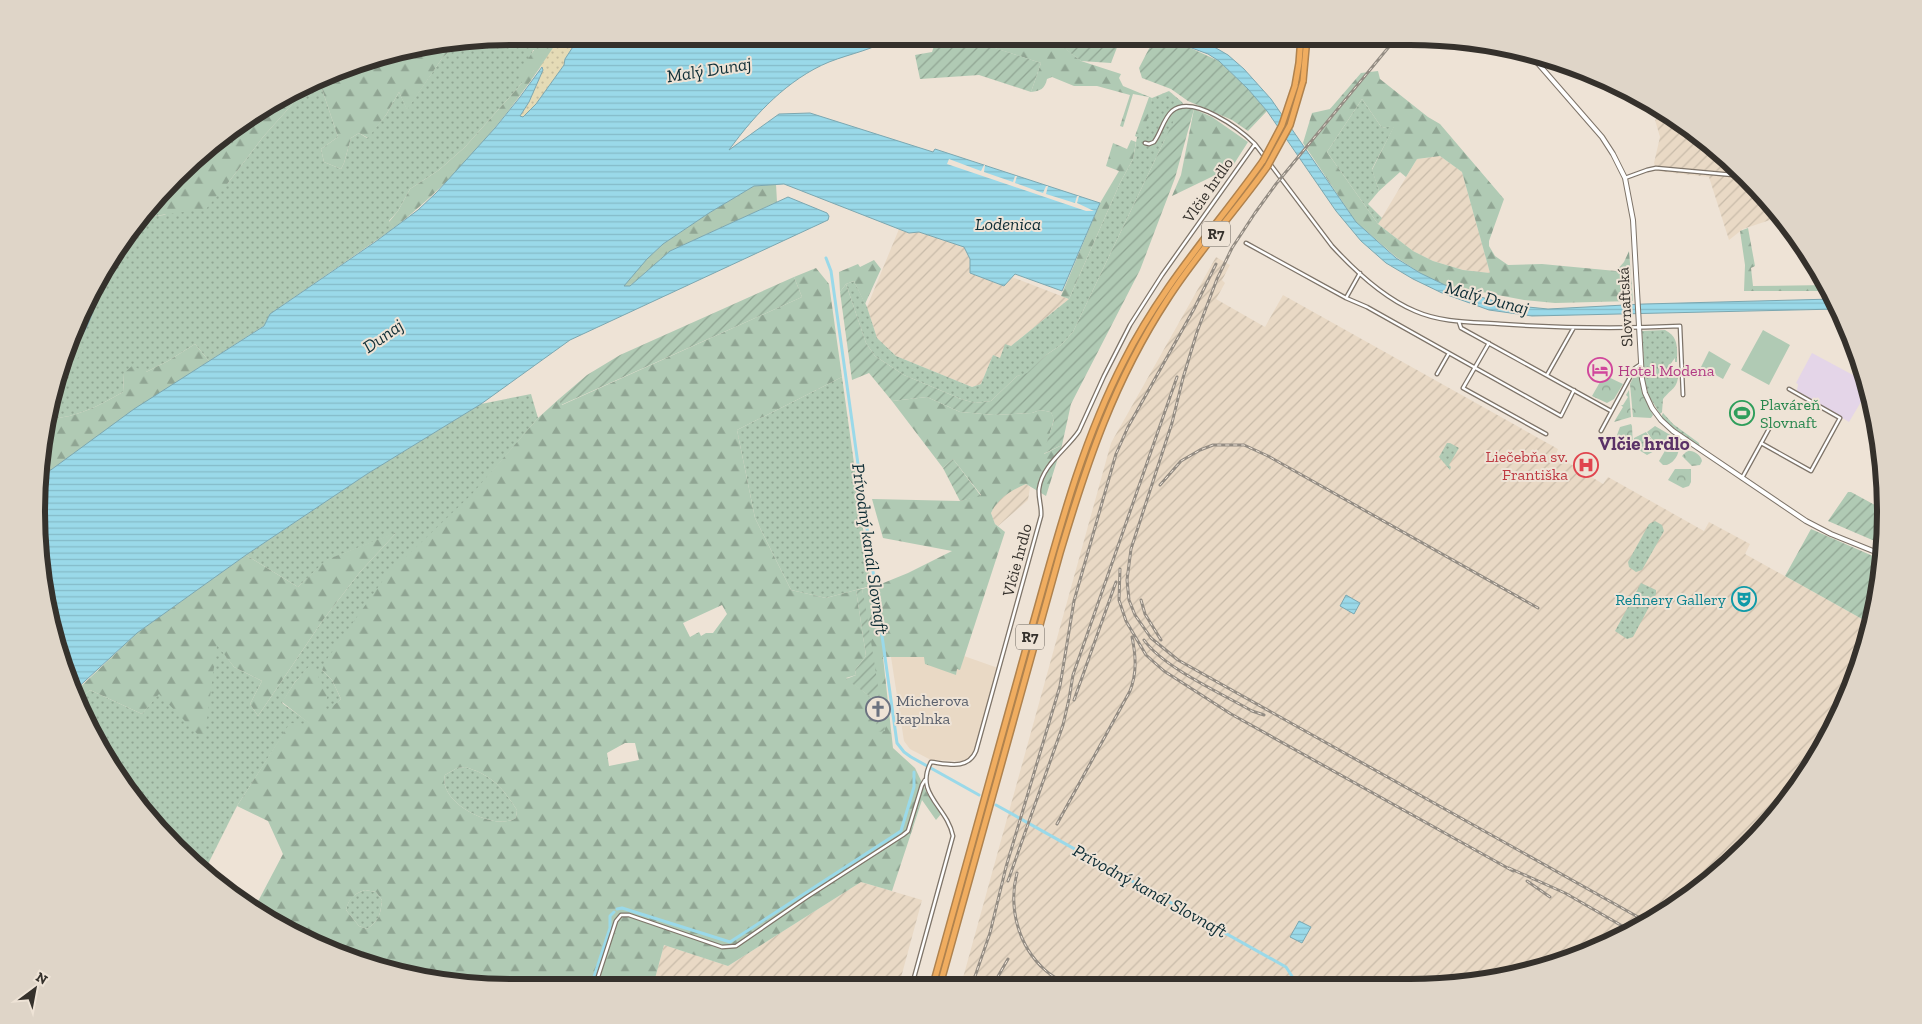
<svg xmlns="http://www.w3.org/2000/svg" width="1922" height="1024" viewBox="0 0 1922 1024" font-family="'Zilla Slab',serif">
  <defs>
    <pattern id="industrial-furrows" width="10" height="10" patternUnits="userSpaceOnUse" patternTransform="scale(1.25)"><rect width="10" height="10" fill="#e9d9c5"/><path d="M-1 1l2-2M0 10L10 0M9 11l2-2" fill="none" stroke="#c8bba9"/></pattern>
    <pattern id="grass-dots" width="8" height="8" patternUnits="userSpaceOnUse" patternTransform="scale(1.25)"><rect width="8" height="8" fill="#b0cab4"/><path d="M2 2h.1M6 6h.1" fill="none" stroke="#90a593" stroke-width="1.8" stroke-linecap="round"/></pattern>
    <pattern id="forest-firs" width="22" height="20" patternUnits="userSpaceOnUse" patternTransform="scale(1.25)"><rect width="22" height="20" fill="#b0cab4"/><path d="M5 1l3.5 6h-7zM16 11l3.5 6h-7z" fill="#90a593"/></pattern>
    <pattern id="sand-dots" width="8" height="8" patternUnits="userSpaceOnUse" patternTransform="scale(1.25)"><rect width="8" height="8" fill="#e5dbb6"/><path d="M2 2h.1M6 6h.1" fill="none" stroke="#c5bc9d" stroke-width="1.8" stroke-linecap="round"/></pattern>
    <pattern id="park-crowns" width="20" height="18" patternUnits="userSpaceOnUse" patternTransform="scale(1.25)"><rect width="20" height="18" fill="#b0cab4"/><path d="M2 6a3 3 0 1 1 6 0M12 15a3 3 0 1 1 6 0" fill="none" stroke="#90a593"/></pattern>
    <pattern id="garden-furrows" width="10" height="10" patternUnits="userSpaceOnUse" patternTransform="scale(1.25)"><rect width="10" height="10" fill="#b0cab4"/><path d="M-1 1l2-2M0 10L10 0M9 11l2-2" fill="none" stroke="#90a593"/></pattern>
    <pattern id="water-rules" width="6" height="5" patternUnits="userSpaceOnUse" patternTransform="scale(1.25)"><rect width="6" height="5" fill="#9ad9e9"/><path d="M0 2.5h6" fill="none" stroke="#85bbc8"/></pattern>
  </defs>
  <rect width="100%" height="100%" fill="#eee3d6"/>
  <!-- built -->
  <path fill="#e9d9c5" d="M964,656L998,668L974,751L969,758L964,761L931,760L910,749L904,741L891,657H924L956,675L957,669L960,670Z"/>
  <!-- industrial -->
  <path fill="url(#industrial-furrows)" d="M1662,111L1700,135L1768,199L1783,219L1770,220L1743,229L1729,240L1709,177L1657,171L1654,163L1660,137L1655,120L1661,116Z
    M1440,156L1462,172L1490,273L1463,270L1433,261L1413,251L1378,224L1417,159Z
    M899,229L909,233L919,232L964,247L970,259V273L1003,286L1012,277L1069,299L1011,346L1000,358L993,355L981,384L972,387L896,356L877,338L867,307Z
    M1216,257L1230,265L1222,280L1225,283L1216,299L1265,327L1283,295L1558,449L1556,454L1559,457L1603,484L1608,477L1704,531L1709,522L1750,544L1745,554L1871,624L1869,635L1837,723L1768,825L1675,907L1592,952L1472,984L961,985L1111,443Z
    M1026,484L1030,487L1028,500L998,526L995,524L991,513L995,503L1011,490Z
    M861,882L922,900L899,985L653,986L664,945L728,966Z"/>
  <!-- education -->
  <path fill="#e4d5e8" d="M1812,353L1866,382L1868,390L1849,422L1797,391L1798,384L1796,383Z"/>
  <!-- grass -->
  <path fill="url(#grass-dots)" d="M512,36H578L542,67H540L551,50H533L522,83L465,147L439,170L410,189L398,211L389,221L394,228L270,314L265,325L209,361L195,344L168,361L146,372L124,373L123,392C99,406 77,417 50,419L52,389L54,386L65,377L83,349L74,344L81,338L108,276L105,273L116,248L146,217L164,215L228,183L263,137L304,91L320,83L338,137L321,149L324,162L341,169L344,163L351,138L359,133L367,138L386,115L399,92L407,109L443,57L458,45Z
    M1169,91L1182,102L1185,108L1164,141L1073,332L1061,345L1046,355L1027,374L1017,376L991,401L975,403L961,399L904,375L875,356L866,343L846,284L854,281L867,307L877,338L896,356L972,387L981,384L993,355L1000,358L1005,344L1011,346L1069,299L1120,183L1133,159L1137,137L1145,123L1152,98Z
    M1362,99L1382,128L1395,125L1372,169L1379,191L1368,204L1382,218L1378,224L1327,152Z
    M253,118L232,145L205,153L222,135Z
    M1665,330C1679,337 1677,348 1677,362H1675V358L1668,367H1671V369L1678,375C1678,388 1671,389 1663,399L1662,412L1660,414L1649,396L1645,382L1642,331Z
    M842,377L871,586L826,598L791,590L755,518L737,430Z
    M531,394L538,418L322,670L332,680L341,699L327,712L324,708L311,665L295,682L282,703L311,724H290L237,806L204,872L155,826L74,697L79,699L90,690L142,714L159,693L217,644L234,667L262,681L250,704L258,716L323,620L360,572L396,533L327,560L298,587L246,555L367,474L481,404Z
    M1663,413L1673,424L1699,443L1700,448L1670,426L1661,417Z
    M1447,443H1450L1459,448L1449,465L1451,467L1450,470L1439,457Z
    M1655,521L1662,525L1664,531L1642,570L1636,572L1629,567L1628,562L1649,524Z
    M1641,583L1656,590V594L1633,637L1627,639L1615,631Z
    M465,767C492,775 502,787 517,810L516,818C495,832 437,802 445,775L457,768Z
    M365,890L376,892L382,900C380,915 380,920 367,929L359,926L346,910C349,898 353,894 365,890Z"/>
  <!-- forest -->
  <path fill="url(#forest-firs)" fill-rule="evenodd" d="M1025,37H1051L1081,61L1121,74L1119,78L1123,86L1152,98C1150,111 1147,127 1137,137L1135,136L1149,97L1133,94L1123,127L1120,126L1130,95L1097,86H1074L1052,77L1047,79C1045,89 1040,91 1031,92L1041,63L988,46Z
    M458,45L443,57L407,110L399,92L386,115L368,138L359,133L351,138L344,163L341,169L324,162L321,149L338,137L320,83L359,62L410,53L412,57L436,53L442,48Z
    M534,50H552C508,116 457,179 394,228L389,222L398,211L410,189L439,170L465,147L522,83L520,71Z
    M1378,71L1380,79L1428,117L1440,124L1504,199L1489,241V246L1495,256L1508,265L1542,264L1616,271L1624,262L1629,251L1633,301L1555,303L1524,300L1445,285L1420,273L1396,257L1356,222L1303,143L1312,113L1330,109L1361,73ZM1362,99L1382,128L1394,126L1372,170L1379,191L1400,172L1406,177L1417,159L1440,156L1462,172L1490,273L1463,270L1433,261L1413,251L1378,224L1327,152Z
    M304,91L263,137L228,183L206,209L146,217L205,153L231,145L253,118Z
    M1194,109L1212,117L1248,142L1232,167L1172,196L1181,175Z
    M1131,140L1136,142L1133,159L1120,183L1069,299L1061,296L1100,203L1119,171L1106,166L1113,143L1127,149Z
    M776,184L777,202L670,251L630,286H623L647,259L663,244L709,213L754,186Z
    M1748,228L1755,266L1751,268L1753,286L1827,285L1829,291H1744L1745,265L1740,231Z
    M874,260L881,269L865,304L854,281L846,284L840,292L839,272L858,264L860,267Z
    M816,268L829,284L842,377L737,430L755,518L791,590L826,598L856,590L866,656L855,670L856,675L846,678L872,698L884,731L862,589L881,584L908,573L952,551L883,538L872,499L960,501L981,495L953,459L943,468L892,401L927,397L960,412L994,415L1032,413L1040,410L1051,412L1054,419L1044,454L1062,445L1046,496L1026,484C1010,491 998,498 991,513L995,524L1005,532L960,670L957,669L956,675L925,664L924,657H883L893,748L915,768L927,793L941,814L936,820L922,800L892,891L861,882L728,966L664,945L653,986L481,987L389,971L301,939L254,909L283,854L268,821L237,806L290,723L310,724L282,702L295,682L311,664L328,694L324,707L327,711L341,699L332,680L322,670L327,659L386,576L472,494L538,418L559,399L562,405L802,297L794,277ZM722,605L727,614L713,633H706L701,636L699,632L690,637L683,623ZM625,743H635L639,760L609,766L607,753ZM465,767C492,775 502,787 517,810L516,818C495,832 437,802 445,775L457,768ZM365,890L376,892L382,900C380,915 380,920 367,929L359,926L346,910C349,899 353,894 365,890Z
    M74,344L84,349L65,377L54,386Z
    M195,344L209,361L134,410L44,475L50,419C77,417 99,406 123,392L124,373L132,366L146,372L168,361Z
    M397,532L360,572L323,620L258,716L250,704L262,681L234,667L217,645L204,741L159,694L142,714L90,690L79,699L73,694L137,633L246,555L298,587L326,560Z"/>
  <!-- sand -->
  <path fill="url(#sand-dots)" d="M561,36H580L565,59L564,65L536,104L523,118L520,116L529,102L543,70V68L540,67Z"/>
  <!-- park -->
  <path fill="url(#park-crowns)" d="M1639,373L1642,393L1653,415L1651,418L1633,417L1630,384L1635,374Z
    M1604,375L1623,384L1614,399L1607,403L1592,396Z
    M1629,390L1631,417L1614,422L1623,407L1621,405H1623L1628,397L1626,395Z
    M1631,424L1632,426L1633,448L1621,441L1617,435L1620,427Z
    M1655,426L1672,436L1667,444L1659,449L1647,432Z
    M1646,432L1658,449L1647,455L1634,447V438Z
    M1673,437L1679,442C1681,452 1674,466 1663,465L1659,461Z
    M1687,451C1693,450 1701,455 1702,461L1700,465L1692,466L1682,456Z
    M1675,469H1691V482L1689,486L1683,488L1668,480Z"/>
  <!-- garden -->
  <path fill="url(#garden-furrows)" d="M937,37H1025L989,46L1041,63L1031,92L979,75L920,79L915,55L932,52Z
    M1050,37H1121L1111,63L1081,61Z
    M1155,37H1162L1186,46L1219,61L1248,89L1267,111L1248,131L1232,120L1188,101L1171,89L1142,78L1139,68Z
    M1185,108L1194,109L1175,178L1140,270L1071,404L1062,445L1043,454L1054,420L1051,412L1040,410L1032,413L994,415L960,412L927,397L892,401L869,373L852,380L840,292L846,284L866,343L875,356L904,375L961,399L975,403L991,401L1017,376L1027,373L1046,355L1061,345L1073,332L1164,141L1176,116Z
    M794,277L802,297L561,405L559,399L587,375L620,355Z
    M953,459L981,496L960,501L943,468Z
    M1848,492H1851L1884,510V545L1828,521Z
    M1811,529L1882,560L1871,624L1785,576Z
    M862,589L865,603L885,731L878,732L872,698L846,679L856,675L855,670L866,656L856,590Z"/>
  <!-- pitch -->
  <path fill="#b0cab4" d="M1763,330L1790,345L1769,385L1741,370Z
    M1709,351L1731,364L1723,379L1701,367Z"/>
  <!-- water -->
  <path fill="url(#water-rules)" stroke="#7ca7b0" d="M580,36L893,37C873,50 852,53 829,62C788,79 755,114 729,150L779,114L810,113L933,152L935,149L1100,203L1062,291L1015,274L1004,286L970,273V259L964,247L919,232L909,233L784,184L754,186L709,213L663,244L647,259L624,286H630L670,251L788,197L827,213L829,216L828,220L570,340L481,404L367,474L246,555L137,633L72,693L37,543L44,475L134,409L264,326L270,314L375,242L418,210L436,193L495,128L520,97L542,67L543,70L529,102L520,116L523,117L536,104L564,65L565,59Z
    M1162,37H1197L1228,55L1244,69L1271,99L1356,222L1396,258L1420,273L1445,285L1474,295L1508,305L1548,309L1644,304L1833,299L1838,309L1532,316L1489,310L1442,293L1413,279L1386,263L1361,241L1336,211L1267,111L1248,89L1219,61L1208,54Z
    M91,303L95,305C90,321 85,335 72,346Z
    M1346,595L1360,603L1354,614L1340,606Z
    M1299,921L1311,927L1302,943L1290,937Z"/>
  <!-- pier -->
  <path fill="#eee3d6" d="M949,159L981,171L984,165H985L984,172L1013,182L1015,176H1017L1015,183L1043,193L1046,186H1048L1046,194L1075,203L1077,196H1079L1077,203L1094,211H1086L947,164Z"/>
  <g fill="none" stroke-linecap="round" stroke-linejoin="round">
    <!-- canal -->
    <path stroke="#9ad9e9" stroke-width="3" d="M826,258L831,271L897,743L904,752L911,757L979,795
      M996,805L1286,967L1297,984
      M617,909L622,908L730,942L901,831L914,787V772
      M591,986L610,928V916L614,912"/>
    <defs>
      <path id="street" d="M1145,143L1149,144L1154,142C1161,133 1163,119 1172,111C1193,94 1240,129 1255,144L1332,246C1355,271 1384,298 1415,311C1442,323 1473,322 1501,324C1561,328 1620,329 1680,326L1683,395
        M1625,178L1647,170L1656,168L1744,176
        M1246,243L1346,298L1360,273
        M1346,298L1367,307L1561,416L1574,390
        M1459,322L1461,328L1611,411
        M1489,343L1463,388L1546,434
        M1437,374L1449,353
        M1547,375L1573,329
        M1601,431L1635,368L1641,364
        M1761,443L1811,471L1840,418L1789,389
        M1742,478L1770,427
        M912,985L953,836C947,806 914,794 931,762C948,764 968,770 976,751L1041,516C1042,507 1038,498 1039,489C1042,465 1067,449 1079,431L1104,376L1130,325L1162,275L1255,144
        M595,986L616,921L621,915H629L722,947L736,946L807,897L903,835L908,831L922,785L925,780"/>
      <path id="secondary" d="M1528,52L1602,137L1613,154L1625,178L1633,220L1642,379L1645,393L1652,408L1661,420L1673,431L1806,521L1831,534L1883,555"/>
      <path id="highway" d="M1303,81L1307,37
        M1295,86L1299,63L1301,37
        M933,985C965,869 997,754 1029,638C1056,543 1079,448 1124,361C1161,287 1215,228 1263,161
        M940,985L1060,553C1087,462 1114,381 1167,300C1197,253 1235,212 1267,167"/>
    </defs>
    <!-- street casing -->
    <use href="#street" stroke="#7e7469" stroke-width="5"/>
    <!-- secondary casing -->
    <use href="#secondary" stroke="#7e7469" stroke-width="6"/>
    <!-- highway casing -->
    <use href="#highway" stroke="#af824e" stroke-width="8"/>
    <!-- street -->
    <use href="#street" stroke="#fff" stroke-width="2.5"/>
    <!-- secondary -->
    <use href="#secondary" stroke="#fff" stroke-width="4"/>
    <!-- highway -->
    <use href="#highway" stroke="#f0ad60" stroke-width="5"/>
    <defs>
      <path id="rail" d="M1397,37L1276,184L1255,213L1232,248L1217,279L1197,332L1183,378L1172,423L1131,549L1127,580L1129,600L1135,615L1151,638L1178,660L1647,922
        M1160,485L1181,461L1200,450L1213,445H1244L1268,456L1538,608
        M1120,569L1119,600L1126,621L1146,655L1164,671L1231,714L1513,871
        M1141,600L1145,614L1161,640
        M1144,640C1164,668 1221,693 1252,711L1264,715
        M1074,700L1116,582
        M1057,824L1130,691C1137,673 1136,656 1132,637
        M1509,868L1565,893L1631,931
        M1017,873C1008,907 1018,946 1045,970C1051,976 1060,980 1068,985
        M1008,881L1063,725L1069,699L1073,675L1177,377
        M1527,881L1550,897
        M972,985L990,933L1006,867L1060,686L1074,601L1116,454L1128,427L1194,309L1216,264
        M993,985L1008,959"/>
    </defs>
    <!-- rail casing -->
    <use href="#rail" stroke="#938c83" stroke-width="3"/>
    <!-- rail -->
    <use href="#rail" stroke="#eee3d6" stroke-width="1" stroke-dasharray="4" stroke-linecap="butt"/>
    <defs>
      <path id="highway-bridge" d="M1263,161L1282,125L1295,86
        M1267,167L1290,125L1303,81"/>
    </defs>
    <!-- highway-bridge casing -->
    <use href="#highway-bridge" stroke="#af824e" stroke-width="8" stroke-linecap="butt"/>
    <!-- highway-bridge -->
    <use href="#highway-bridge" stroke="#f0ad60" stroke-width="5"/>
  </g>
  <!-- icons -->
  <defs>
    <symbol id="hotel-ring" viewBox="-11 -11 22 22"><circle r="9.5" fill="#eee3d6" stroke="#d1479c" stroke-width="1.5"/><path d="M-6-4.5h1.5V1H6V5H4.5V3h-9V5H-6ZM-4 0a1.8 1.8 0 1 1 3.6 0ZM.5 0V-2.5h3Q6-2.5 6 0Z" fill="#d1479c"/></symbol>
    <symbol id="stadium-ring" viewBox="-11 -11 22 22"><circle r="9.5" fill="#eee3d6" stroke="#2e9e5b" stroke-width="1.5"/><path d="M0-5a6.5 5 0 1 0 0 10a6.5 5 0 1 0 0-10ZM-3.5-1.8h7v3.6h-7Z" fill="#2e9e5b"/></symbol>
    <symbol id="hospital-ring" viewBox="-11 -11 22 22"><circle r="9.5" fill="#eee3d6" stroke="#e0444e" stroke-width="1.5"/><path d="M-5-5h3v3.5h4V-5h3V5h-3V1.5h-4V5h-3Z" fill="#e0444e"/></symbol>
    <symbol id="theatre-ring" viewBox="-11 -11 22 22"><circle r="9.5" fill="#eee3d6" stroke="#0f9aa8" stroke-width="1.5"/><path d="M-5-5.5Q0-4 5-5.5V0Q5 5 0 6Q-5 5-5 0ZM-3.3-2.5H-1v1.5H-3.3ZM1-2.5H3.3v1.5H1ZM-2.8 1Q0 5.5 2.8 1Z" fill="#0f9aa8"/></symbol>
    <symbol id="church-ring" viewBox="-11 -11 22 22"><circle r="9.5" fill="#eee3d6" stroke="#6b7280" stroke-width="1.5"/><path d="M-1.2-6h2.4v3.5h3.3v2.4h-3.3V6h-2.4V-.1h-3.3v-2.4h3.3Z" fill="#6b7280"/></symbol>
  </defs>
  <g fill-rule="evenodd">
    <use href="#hotel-ring" x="1586" y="356" width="28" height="28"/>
    <use href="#stadium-ring" x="1728" y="399" width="28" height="28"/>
    <use href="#hospital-ring" x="1572" y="451" width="28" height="28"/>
    <use href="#theatre-ring" x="1730" y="585" width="28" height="28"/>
    <use href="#church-ring" x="864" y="695" width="28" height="28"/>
  </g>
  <g text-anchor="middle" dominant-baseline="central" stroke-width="4" stroke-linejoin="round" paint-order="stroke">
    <!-- shield labels -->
    <g fill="#eee3d6" stroke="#6c665f" stroke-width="1">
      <rect x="1202" y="221.5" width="28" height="25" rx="4"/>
      <rect x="1016" y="624.5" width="28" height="25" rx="4"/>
    </g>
    <g font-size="15" font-weight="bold" fill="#35312c">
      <text x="1216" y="234">R7</text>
      <text x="1030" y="637">R7</text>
    </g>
    <!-- street labels -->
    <g font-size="16" fill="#35312c" stroke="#eee3d6">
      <text transform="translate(1208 190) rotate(-55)">Vlčie hrdlo</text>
      <text transform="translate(1625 307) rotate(-93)">Slovnaftská</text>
      <text transform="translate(1017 560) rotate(-75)">Vlčie hrdlo</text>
    </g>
    <!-- hotel labels -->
    <g font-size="16" fill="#b23c85" stroke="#eee3d6" text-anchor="start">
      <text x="1618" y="370">Hotel Modena</text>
    </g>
    <!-- leisure labels -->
    <g font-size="16" fill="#27864d" stroke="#eee3d6" text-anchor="start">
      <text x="1760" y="404">Plaváreň<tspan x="1760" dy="18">Slovnaft</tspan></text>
    </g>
    <!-- health labels -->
    <g font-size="16" fill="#be3a42" stroke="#eee3d6" text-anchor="end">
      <text x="1568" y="456">Liečebňa sv.<tspan x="1568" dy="18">Františka</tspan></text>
    </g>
    <!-- culture labels -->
    <g font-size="16" fill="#0d838f" stroke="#eee3d6" text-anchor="end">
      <text x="1726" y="599">Refinery Gallery</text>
    </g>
    <!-- worship labels -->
    <g font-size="16" fill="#5b616d" stroke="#eee3d6" text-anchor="start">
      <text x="896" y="700">Micherova<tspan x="896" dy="18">kaplnka</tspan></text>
    </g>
    <!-- water labels -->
    <g font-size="18" font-style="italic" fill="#0f2e36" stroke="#eee3d6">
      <text transform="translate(709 70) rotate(-9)">Malý Dunaj</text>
      <text x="1008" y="224">Lodenica</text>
      <text transform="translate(1487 298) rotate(15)">Malý Dunaj</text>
      <text transform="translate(383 336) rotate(-35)">Dunaj</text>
      <text transform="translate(870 549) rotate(82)">Prívodný kanál Slovnaft</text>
      <text transform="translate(1150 891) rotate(29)">Prívodný kanál Slovnaft</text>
    </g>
    <!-- quarter labels -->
    <g font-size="19" font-weight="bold" fill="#5a3167" stroke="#eee3d6">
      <text x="1644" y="443">Vlčie hrdlo</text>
    </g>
  </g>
  <!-- crop -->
  <path d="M0 0H1922V1024H0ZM512 45H1410A467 467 0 0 1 1877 512V512A467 467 0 0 1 1410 979H512A467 467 0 0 1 45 512V512A467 467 0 0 1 512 45Z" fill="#dfd5c8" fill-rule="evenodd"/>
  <path fill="none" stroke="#35312c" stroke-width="6" d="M512 45H1410A467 467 0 0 1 1877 512V512A467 467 0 0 1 1410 979H512A467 467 0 0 1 45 512V512A467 467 0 0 1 512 45Z"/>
  <!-- north arrow -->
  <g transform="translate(35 989) rotate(32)" stroke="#eee3d6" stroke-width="4" paint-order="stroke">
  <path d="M0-4L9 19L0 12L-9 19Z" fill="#35312c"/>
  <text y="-8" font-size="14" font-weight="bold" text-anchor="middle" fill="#35312c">N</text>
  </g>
</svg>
